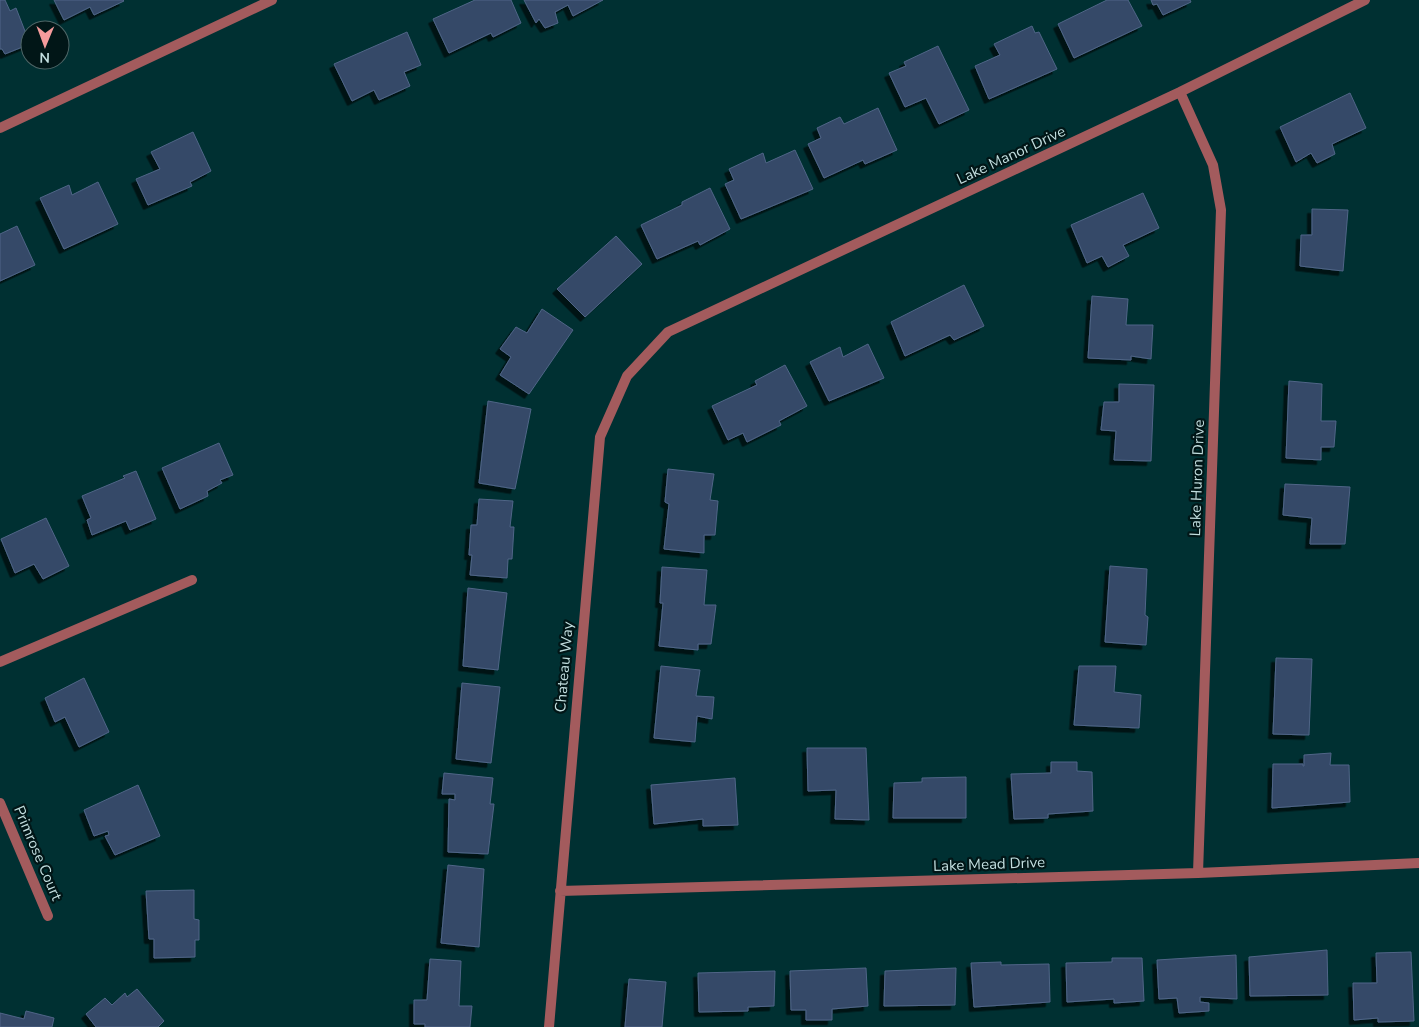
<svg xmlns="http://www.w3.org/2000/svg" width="1419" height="1027" viewBox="0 0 1419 1027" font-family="'Nunito Sans',sans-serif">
  <defs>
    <filter id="shadow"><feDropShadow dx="-4.5" dy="4.5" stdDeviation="0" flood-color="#0009"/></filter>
  </defs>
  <rect width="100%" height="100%" fill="#003032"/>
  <!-- building -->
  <path fill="#344968" stroke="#506587" filter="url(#shadow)" d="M0,0H5L10,11L16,8L30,44L5,54L2,49H0Z
    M54,0H123L124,1L94,15L90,7L64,20Z
    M475,0H511L521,23L493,37L491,33L449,53L433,19Z
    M524,0H603L573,16L568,5L555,12L558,23L545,28L539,19L536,23Z
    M1107,0H1128L1142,26L1074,58L1058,24Z
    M1151,0H1190L1191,2L1163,15L1157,4L1153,5Z
    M1032,26L1035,33L1039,32L1057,69L989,99L975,66L1000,55L994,44Z
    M407,32L421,65L404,72L410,86L379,100L374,90L352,101L334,64Z
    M938,46L969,110L939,124L926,98L905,107L889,73L906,66L904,62Z
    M1350,93L1366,128L1332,144L1335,154L1317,163L1311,153L1296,162L1280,127Z
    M878,108L897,150L865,164L863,160L824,178L808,144L821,138L817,128L840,117L844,124Z
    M193,132L211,171L190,182L192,186L148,205L136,179L160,169L151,152Z
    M795,150L813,189L741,219L725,184L734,180L729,169L763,153L766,163Z
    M98,182L118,224L64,249L40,198L69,185L72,195Z
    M710,188L730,229L700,245L698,241L657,259L641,225L682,205V202Z
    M1143,193L1159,228L1123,245L1129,256L1108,267L1102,256L1087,263L1071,225Z
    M1312,209L1348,210L1343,271L1300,266L1301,235H1312Z
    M17,226L35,265L0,281V234Z
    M616,236L642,264L585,317L557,289Z
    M964,285L984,326L954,340L950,335L905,356L891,322Z
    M1092,296L1128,299L1126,325H1153L1151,359L1131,356V360L1088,358Z
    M542,309L573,330L529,394L500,375L511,357L500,349L516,327L527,333Z
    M868,344L884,378L829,401L810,362L840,347L843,357Z
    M785,365L807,406L779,421L781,425L747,442L743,433L728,440L712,406L757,385L755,381Z
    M1289,381L1322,384L1321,421H1336L1334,447H1321V460L1286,458Z
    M1119,384L1154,385L1151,461L1114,460L1116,431L1101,430L1104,402H1119Z
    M488,401L531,409L515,489L479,483Z
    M219,443L233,475L220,480L222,483L207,491L208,496L180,509L162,468Z
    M668,469L714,474L710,500L718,501L715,535H704V553L664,549L669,504L665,502Z
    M136,471L156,519L130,530L126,521L92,535L87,520L91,518L82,496L125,478L123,476Z
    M1285,484L1350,487L1345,544H1310L1312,518L1283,515Z
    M479,499L513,501L510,527H514L512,559H508L507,578L470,575L472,555H469L471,525H477Z
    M46,518L69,566L43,579L34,564L15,573L1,539Z
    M1110,566L1147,569L1145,615L1148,617L1146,645L1105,642Z
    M662,567L707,570L704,605H716L711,644H698V650L659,646L663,603H660Z
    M468,588L507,593L498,670L463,666Z
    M1276,658L1312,659L1309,735L1273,734Z
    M661,666L700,670L696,696L714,697L712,719L697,716L695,742L654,738Z
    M1079,666H1116L1114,692L1141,695L1139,728L1074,725Z
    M84,678L109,732L79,747L65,717L55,722L45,698Z
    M462,683L500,687L491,763L456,759Z
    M807,748H866L869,820L835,819L836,790L808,791Z
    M1331,753L1330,765H1349L1350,802L1272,808L1273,764H1303V766H1304V755Z
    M1051,762H1077V771L1092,772L1093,811L1048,814V818L1014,819L1011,774L1051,773Z
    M444,773L493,778L490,804H494L488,854L448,852L449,799L455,800V794H442Z
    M966,777V818H893L894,783L922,782V778Z
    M735,778L738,825L703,826V819L654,824L651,785Z
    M138,785L160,836L115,855L105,836L109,835L108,831L94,836L84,810Z
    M448,865L484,869L479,947L441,943Z
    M194,890V919L199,920V940H195V957L154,958V939H149L146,891Z
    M1327,950L1328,995L1250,996L1249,957Z
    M1411,952L1414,1021L1378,1022V1018L1354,1020L1353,983H1377L1376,953Z
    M1236,955L1237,999L1200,997V1002L1209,1003V1011L1179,1013L1177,998L1159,999L1157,960Z
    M1112,958H1142L1144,1001L1114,1003V999L1067,1002L1066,963L1112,962Z
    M430,959L461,961L459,1006H472L470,1027H425V1024H414V1000H427Z
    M1001,962V965L1049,964L1050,1002L974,1007L971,963Z
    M866,968L868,1006L832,1009V1020H806V1010H791L790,971Z
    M956,968L955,1005L884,1006L885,971Z
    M775,971L774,1006L748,1007V1011L699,1012L698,973Z
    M629,979L666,982L662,1027H625Z
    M137,989L164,1021L158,1027H96L86,1014L105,998L112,1005L125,993L127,997Z
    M26,1011L54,1018L52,1027H0V1013L24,1019Z"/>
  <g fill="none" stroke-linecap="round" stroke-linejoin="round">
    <!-- service -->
    <path stroke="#a35b5d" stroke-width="10" d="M0,662L192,580"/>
    <!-- minor -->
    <path stroke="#a35b5d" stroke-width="10" d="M1180,92L1213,165L1221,210L1198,873
      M0,128L272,0
      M0,803L48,916
      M560,891L1198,873L1419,863
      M549,1027L600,437L627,376L668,332L1180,92L1365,0"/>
  </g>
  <g text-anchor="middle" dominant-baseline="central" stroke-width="4.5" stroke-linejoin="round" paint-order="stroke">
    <!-- street labels -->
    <g font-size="15" fill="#c2dedf" stroke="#011617">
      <text transform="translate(1011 155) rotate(-25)">Lake Manor Drive</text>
      <text transform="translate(1197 478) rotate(-88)">Lake Huron Drive</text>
      <text transform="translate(564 667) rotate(-85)">Chateau Way</text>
      <text transform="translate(38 853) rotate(67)">Primrose Court</text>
      <text transform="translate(989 864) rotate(-2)">Lake Mead Drive</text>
    </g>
  </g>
  <!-- north arrow -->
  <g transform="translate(45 45) rotate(181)"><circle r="24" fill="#011617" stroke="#4e6667"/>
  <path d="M0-4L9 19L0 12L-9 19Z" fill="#f59b9c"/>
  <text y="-8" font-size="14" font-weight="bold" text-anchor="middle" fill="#c2dedf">N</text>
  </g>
</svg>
